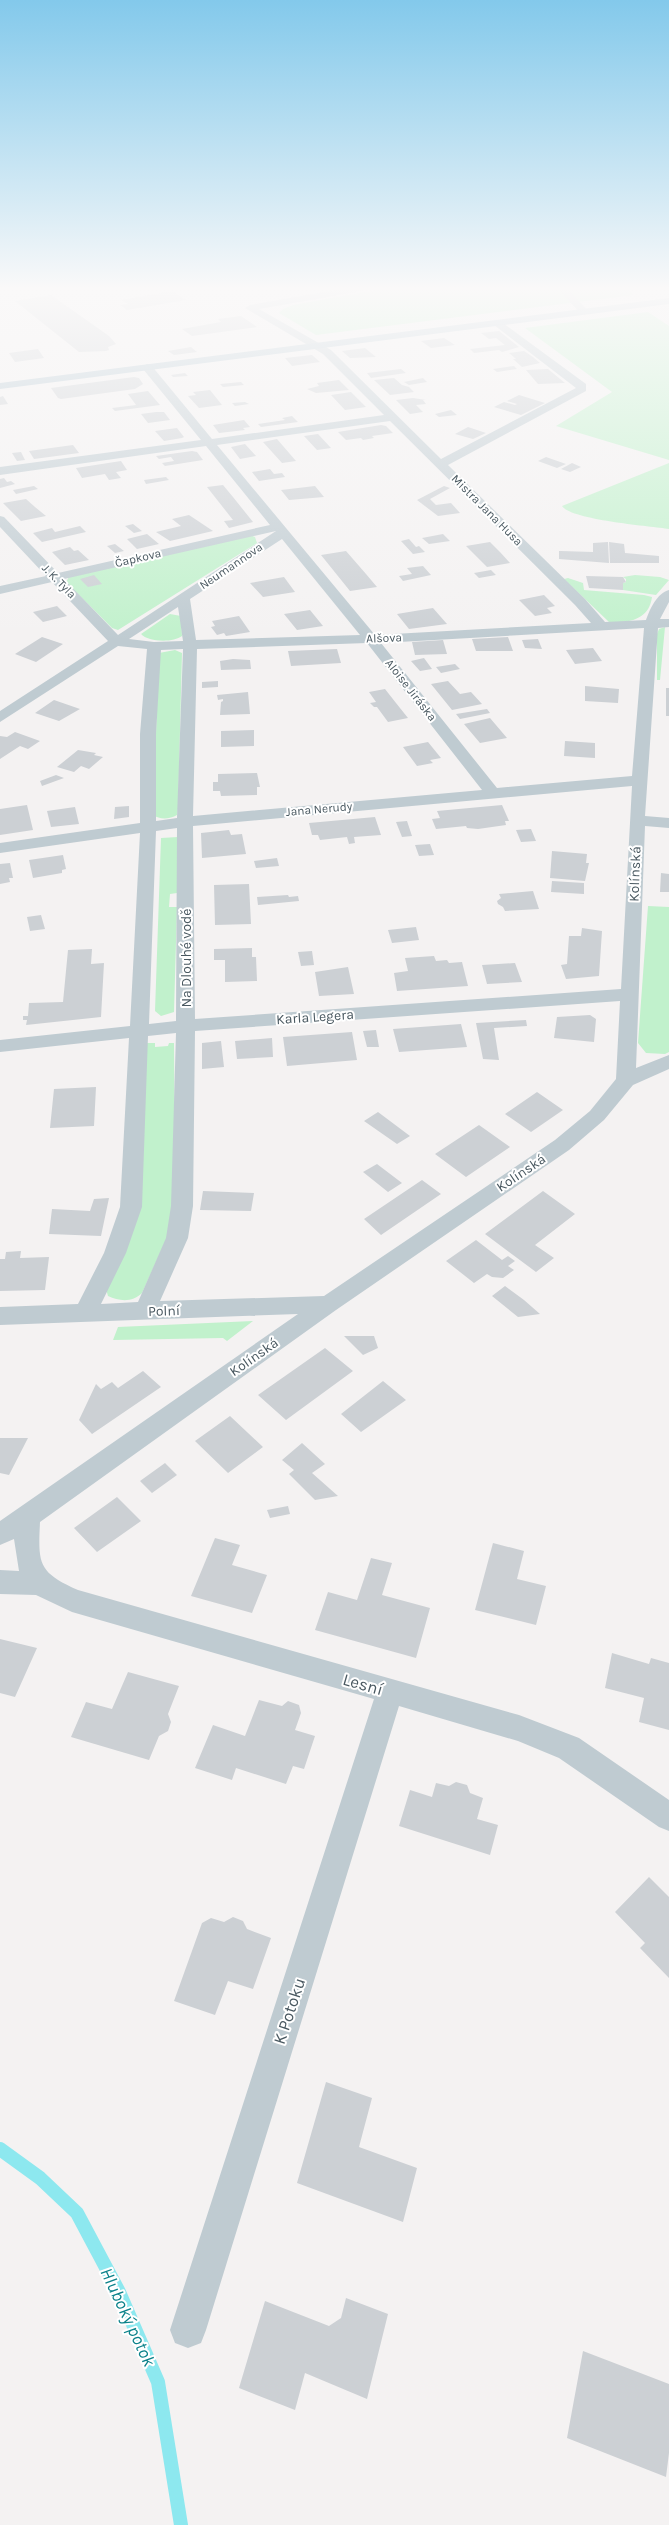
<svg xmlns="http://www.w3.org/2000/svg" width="669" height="2525" viewBox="0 0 669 2525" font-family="Karla,sans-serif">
  <rect width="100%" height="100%" fill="#f4f2f2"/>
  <!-- green -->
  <path fill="#c1f1cc" d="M387,288H627L634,295L316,335L279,313L283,309L293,305Z
    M648,312L669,326V460L556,426L612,392L525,328Z
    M669,463V529C650,526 571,520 562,506Z
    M250,535L255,537L257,543L118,630L112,628L66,582L69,577Z
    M635,575L660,577L669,580L656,595L623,590V583L626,582V579L623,577Z
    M568,578L583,583L584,590L644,595L652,597C649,620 629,623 609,622L564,579Z
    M170,614L181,616L182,636C173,643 148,642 141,634Z
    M665,627L660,680H657V634L659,629Z
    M175,650L182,653L178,809L177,815C170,819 160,820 153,815L159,653Z
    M178,837L177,893L170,894L169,907H177L174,1012L161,1016L155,1011L161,838Z
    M648,906L669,907V1052L665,1054L646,1053L638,1043Z
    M145,1043H155V1047L168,1046L169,1043H174L175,1158L170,1231L142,1293C132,1303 119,1301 108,1296L106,1289L119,1262Z
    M253,1321L227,1341L223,1338L113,1340L118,1327Z"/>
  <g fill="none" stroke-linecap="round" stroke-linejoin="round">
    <!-- stream -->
    <path stroke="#8de8ef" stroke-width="14" d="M0,2149L40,2178L77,2213L119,2292L158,2382L181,2525"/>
  </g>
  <!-- building -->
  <path fill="#ccd0d4" d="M172,291L186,300L127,310L120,305L128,304L121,300Z
    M51,295L109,336L116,344L108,347L109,350L106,351L79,352L15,301Z
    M241,316L257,327L192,336L182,329L221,322L218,319Z
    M499,331L519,347L502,352L499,350L474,353L470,349L505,345L496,338L489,339L481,333Z
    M444,338L455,345L431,348L421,341Z
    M191,347L197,352L174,355L168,351Z
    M365,348L376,357L350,358L342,351Z
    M38,349L44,358L15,362L9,353Z
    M524,351L533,357L540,363L522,367L513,359H516L509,353Z
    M312,355L320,362L292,366L285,358Z
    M514,366L517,369L497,372L493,369Z
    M401,369L406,373L371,378L367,373Z
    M548,369L565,383L538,384L526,370Z
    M185,373L188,376L173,377L171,375Z
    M134,377L139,378L143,384L135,389L61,399L58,398L51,388Z
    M394,378L402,385L409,387L414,392L390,395L374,380Z
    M423,378L427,382L409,385L404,382Z
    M339,380L349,390L316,393L307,389L319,386L317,383Z
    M241,382L244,385L223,387L220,384Z
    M210,390L222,405L199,408L188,396L196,395L193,392Z
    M148,391L160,405L115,411L112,408L136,405L128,394Z
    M351,392L366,407L345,410L331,395Z
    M519,395L545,403L521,415L494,407L504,402L515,405L517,404L507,401Z
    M3,396L8,404L0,405V397Z
    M413,398L426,400H423L426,404L416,405L423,412L410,414L396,400Z
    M245,402L249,404L235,406L232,403Z
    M451,410L457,415L439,417L435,414Z
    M156,412H164L170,420L148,423L141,414Z
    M292,416L298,422L261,427L258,424L285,420L282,418Z
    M244,420L250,427L243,428L245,430L219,433L213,425Z
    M381,425L386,426L393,433L372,436L374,438L363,440L361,438L346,440L338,432Z
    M468,427L486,433L473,439L455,434Z
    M177,428L184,437L182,438L164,441L155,431Z
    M318,434L331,448L317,450L304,436Z
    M277,439L296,461L282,463L263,442Z
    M245,444L256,456L240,459L231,447Z
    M73,445L79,453L34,459L29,451Z
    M192,451L197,452L203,460L165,466L162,463L174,461L171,457L159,459L156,456Z
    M21,452L25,460L17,461L12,453Z
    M546,457L566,464L557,468L538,461Z
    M121,461L127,470L116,472L121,478L109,480L105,474L82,478L76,468Z
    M572,463L581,467L570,472L561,469Z
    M270,469L274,474L282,473L285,477L259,481L252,472Z
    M166,477L169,480L146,484L144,480Z
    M4,478L7,482L11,481L15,484L0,488V479Z
    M223,485L233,497L253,522L229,528L224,521L233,520L207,487Z
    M34,486L38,489L16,494L13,490Z
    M315,486L324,497L289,500L281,490Z
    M444,486L450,488L430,499L436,505L451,503L460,513L438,516L417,500Z
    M26,499L35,507L46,516L21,521L3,503Z
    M189,515L213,531L170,541L156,532L181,526L172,519Z
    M133,524L142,531L134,533L125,526Z
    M80,526L86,532L42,542L33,533L52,528L55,532Z
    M147,534L159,544L137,549L127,539Z
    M443,534L450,541L429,544L422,538Z
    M409,539L416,547L419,546L425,552L413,554L401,541Z
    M490,542L500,552L510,563L487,567L466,546Z
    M608,542L609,563L559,559V551H561L593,552V543Z
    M609,542L624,544L625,553L659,556V563H610Z
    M115,544L124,551L115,553L107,546Z
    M70,547L74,551L78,550L89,560L65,565L52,552Z
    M346,551L366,574L377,587L350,591L321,555Z
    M423,566L431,575L403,581L399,576L412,574L407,568Z
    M491,570L496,575L479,578L474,573Z
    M94,575L102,584L88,587L80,579Z
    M586,576L623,577L626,582L623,583V590L589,588Z
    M284,577L295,592L263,597L250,583Z
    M544,595L555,606L547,608L552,613L535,616L519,600Z
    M57,606L67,616L43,622L33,612Z
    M433,608L447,624L409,629L397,614Z
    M310,610L323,626L297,630L284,614Z
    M239,616L250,632L226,636L224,633L217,635L211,627L215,626L212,621Z
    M42,637L63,644L36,662L15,654Z
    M508,637L513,651H476L472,639Z
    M538,639L542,649L525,648L522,640Z
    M443,640L447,654L415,655L412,642Z
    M593,648L602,661L575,664L566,650Z
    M337,649L341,663L291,666L288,651Z
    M424,658L432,669L420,671L411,661Z
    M233,659L250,660L251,669L221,670L220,661Z
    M455,664L460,669L441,673L436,667Z
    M218,681V687L202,688V682Z
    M448,681L460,694L471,692L482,704L452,710L431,684Z
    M585,686L619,689L618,703L585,701Z
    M666,688H669V716H666Z
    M385,689L396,703L408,718L388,722L377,707H374L370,703L376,702L369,692Z
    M248,692L250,714L220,715L221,702L223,701V699L218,700L217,695Z
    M54,700L80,709L59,721L35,713Z
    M487,709L490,713L460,719L456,714Z
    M490,718L507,738L480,743L464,724Z
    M254,730V746L221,747V731Z
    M15,732L40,741L28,749L20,746L0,759V736L7,737Z
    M565,741L595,743V758L564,756Z
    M428,742L441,758L430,760L433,763L417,766L403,747Z
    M78,750L96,753L94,755L103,757L89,769L81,766L74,772L57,767Z
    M257,773L260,787H257V795L221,796L220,791H213V782H218V774Z
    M56,775L64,778L42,786L40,781Z
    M27,805L33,830L0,835V809Z
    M502,805L509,821H505L506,825L478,829L467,828L466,826L436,829L432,819L440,818L437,811Z
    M129,806V817L114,819L115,807Z
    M75,807L79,824L51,827L47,811Z
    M375,817L381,835L354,837L355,843L349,844L347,837L320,840L318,835H312L309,823Z
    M407,821L412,836L402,837L396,822Z
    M531,829L536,841L521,842L516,830Z
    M229,830L231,835L242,834L246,854L202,858L201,833Z
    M430,844L434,855L419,856L415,845Z
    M552,851L587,854L586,863H589L585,881L550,878Z
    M63,855L66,869L62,870V873L33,878L29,860Z
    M277,858L279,866L256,868L254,861Z
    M10,863L13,878H9L10,882L0,884V864Z
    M661,873L669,874V892H660Z
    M552,881L584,883V894L551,892Z
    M249,884L251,924L215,925L214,885Z
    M533,891L539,909L505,911L503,907L498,904L497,901L501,898L499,894Z
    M288,895L289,897L298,896L299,901L258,905L257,897Z
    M41,915L45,929L30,931L27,917Z
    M416,927L419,940L392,943L388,930Z
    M582,928L602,931L599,976L566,979L561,965L567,964L569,936H581Z
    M252,948V957H256L257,981L225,982V960H214V949Z
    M92,949L91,964L104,963L101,1017L26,1025L27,1020H23V1016H28L29,1003L63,1002L68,950Z
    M312,951L314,965L301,966L298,952Z
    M434,956L436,961L447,960L449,963L462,962L468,986L397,991L394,973L408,971L405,958Z
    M515,963L522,982L487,984L482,965Z
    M348,967L354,994L319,996L315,972Z
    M590,1015L596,1019L594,1042L554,1038L557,1017Z
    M526,1020L527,1026L494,1028L499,1060L483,1059L476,1023Z
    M461,1024L467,1047L399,1052L393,1029Z
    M376,1030L379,1047H367L363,1031Z
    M352,1032L357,1060L287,1066L283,1037Z
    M272,1038L273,1057L237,1059L235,1041Z
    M221,1041L224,1067L202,1069V1043Z
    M96,1087L94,1126L50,1128L54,1089Z
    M537,1092L563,1110L531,1132L505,1114Z
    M378,1112L410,1136L397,1144L364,1121Z
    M479,1125L510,1147L466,1177L435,1154Z
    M377,1164L402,1183L388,1192L363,1172Z
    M422,1180L441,1194L381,1235L364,1219Z
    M203,1191L254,1193L251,1211L200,1210Z
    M543,1191L575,1214L535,1245L554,1258L536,1272L485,1234Z
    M109,1198L101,1236L49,1234L52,1209L90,1211L94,1199Z
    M476,1240L502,1260L508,1256L515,1261L508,1266L514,1270L503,1278L492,1277L487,1274L474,1283L446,1261Z
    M21,1251L20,1258L49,1257L45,1290L0,1291V1259H5L6,1252Z
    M505,1286L524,1300L540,1314L518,1317L492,1296Z
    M344,1336H374L378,1348L363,1355Z
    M325,1348L353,1371L286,1420L258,1395Z
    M143,1371L161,1387L92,1434L79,1420L96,1384L101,1389L112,1382L118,1388Z
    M383,1381L406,1400L361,1432L341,1414Z
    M230,1416L263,1447L228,1473L195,1441Z
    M0,1438H28L9,1475L0,1473Z
    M302,1443L325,1464L312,1473L338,1496L315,1500L289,1474L294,1470L282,1460Z
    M165,1463L177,1475L152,1493L140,1481Z
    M117,1497L141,1521L97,1552L74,1528Z
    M288,1506L290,1514L270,1518L267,1510Z
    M215,1538L240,1545L232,1565L267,1575L252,1613L191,1596Z
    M493,1543L524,1551L517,1579L546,1586L536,1625L475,1610Z
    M371,1558L392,1563L382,1595L430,1608L416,1658L315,1630L328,1592L357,1600Z
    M0,1639L37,1648L15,1697L0,1693Z
    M612,1653L649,1664L651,1658L669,1663V1730L639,1722L644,1698L605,1688Z
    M128,1672L179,1686L168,1714L171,1722L168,1731L159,1736L149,1760L71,1737L86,1702L112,1709Z
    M259,1700L282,1706L288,1701L299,1705L301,1713L295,1730L315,1736L304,1769L293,1766L286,1784L236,1768L232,1780L195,1768L213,1725L245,1736Z
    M456,1782L467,1785L470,1793L483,1798L477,1819L498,1825L490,1855L399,1826L410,1790L432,1797L436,1783L449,1786Z
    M649,1877L669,1897V1978L640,1948L645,1943L615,1912Z
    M233,1917L243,1921L247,1929L271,1938L253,1989L228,1981L215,2015L174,2001L202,1923L211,1918L224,1922Z
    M326,2082L372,2098L359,2147L417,2168L403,2222L297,2183Z
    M346,2298L388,2314L367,2399L305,2373L295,2410L239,2388L265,2301L329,2326L341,2318Z
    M583,2351L669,2384V2453L666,2477L567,2438Z"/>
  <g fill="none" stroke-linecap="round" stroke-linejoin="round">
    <!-- minor -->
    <path fill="#bfcbd1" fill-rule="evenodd" d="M347,288H367L362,291L259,309L331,350L441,459L576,388L494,325V321H500L586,384V391L448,465L585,599L605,622L646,620C650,609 657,593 669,590V602L660,619H669V627L658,628L645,816L669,818V828L645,826L636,1068L669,1055V1069L633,1085L604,1120L569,1150L336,1310L40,1522C38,1564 38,1572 78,1590L519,1715L579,1738L669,1800V1831L659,1827L559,1758L518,1741L399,1706L206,2330L201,2343L188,2348L175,2343L170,2330L374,1699L72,1612L36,1595L0,1594V1570L19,1571L14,1539L0,1545V1521L298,1314L0,1325V1307L78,1304L104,1253L120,1207L129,1038L0,1052V1040L130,1026L140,833L0,853V843L140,823V734L147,649L118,646L0,722V711L108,641L52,582L0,594V586L46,576L0,527V516L4,517L58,573L270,525L206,446L0,475V467L201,440L143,369L142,367L147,364L151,365L212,439L384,415L323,354L245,308L250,305ZM390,421L575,605L591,623L375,635L217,445ZM276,531L118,635L64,579ZM282,539L360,635L196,640L190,599ZM178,607L183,641L154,642L129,639ZM644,628L632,776L497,788L381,643ZM367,643L482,790L193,816L197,649ZM183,649L177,818L156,821V734L161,650ZM632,786L621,989L195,1019L193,826ZM177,828L176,1021L149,1024L156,831ZM620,1001L616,1079L590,1111L555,1140L324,1296L160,1301L188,1238L193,1206L195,1031ZM176,1033L171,1206L166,1238L138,1302L101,1304L126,1253L142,1207L148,1036Z
      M557,288H567L587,310V314H581Z"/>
    <!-- major -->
    <path fill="#b1c5d0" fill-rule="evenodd" d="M669,298V304L0,389V383Z"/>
  </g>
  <!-- sky -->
  <linearGradient id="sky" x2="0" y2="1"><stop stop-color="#83c9eb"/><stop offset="0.45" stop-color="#faf9f9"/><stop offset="1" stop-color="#faf9f9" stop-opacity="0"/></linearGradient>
  <rect width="669" height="641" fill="url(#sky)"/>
  <g text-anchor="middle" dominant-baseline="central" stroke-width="4" stroke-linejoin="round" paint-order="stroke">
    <!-- far-street labels -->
    <g font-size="12" fill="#495860" stroke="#fff">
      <text transform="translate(487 510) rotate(45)">Mistra Jana Husa</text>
      <text transform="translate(138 558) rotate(-13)">Čapkova</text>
      <text transform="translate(231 566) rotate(-34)">Neumannova</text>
      <text transform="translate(59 581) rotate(46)">J. K. Tyla</text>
      <text transform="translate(384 638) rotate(-2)">Alšova</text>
      <text transform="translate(411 690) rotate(52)">Aloise Jiráska</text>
      <text transform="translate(319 809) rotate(-5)">Jana Nerudy</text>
    </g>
    <!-- street labels -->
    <g font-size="14" fill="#495860" stroke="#fff">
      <text transform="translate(635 874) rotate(-88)">Kolínská</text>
      <text transform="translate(186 958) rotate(-90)">Na Dlouhé vodě</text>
      <text transform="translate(315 1017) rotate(-4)">Karla Legera</text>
      <text transform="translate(521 1173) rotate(-34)">Kolínská</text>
      <text transform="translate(164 1311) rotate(-2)">Polní</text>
      <text transform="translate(254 1357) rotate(-35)">Kolínská</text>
    </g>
    <!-- near-street labels -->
    <g font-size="17" fill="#495860" stroke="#fff">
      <text transform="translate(363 1684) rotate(16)">Lesní</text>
      <text transform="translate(289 2011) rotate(-72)">K Potoku</text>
    </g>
    <!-- near-water labels -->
    <g font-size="18" font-style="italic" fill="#0b828a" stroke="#fff">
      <text transform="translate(128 2317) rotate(65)">Hluboký potok</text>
    </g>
  </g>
</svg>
